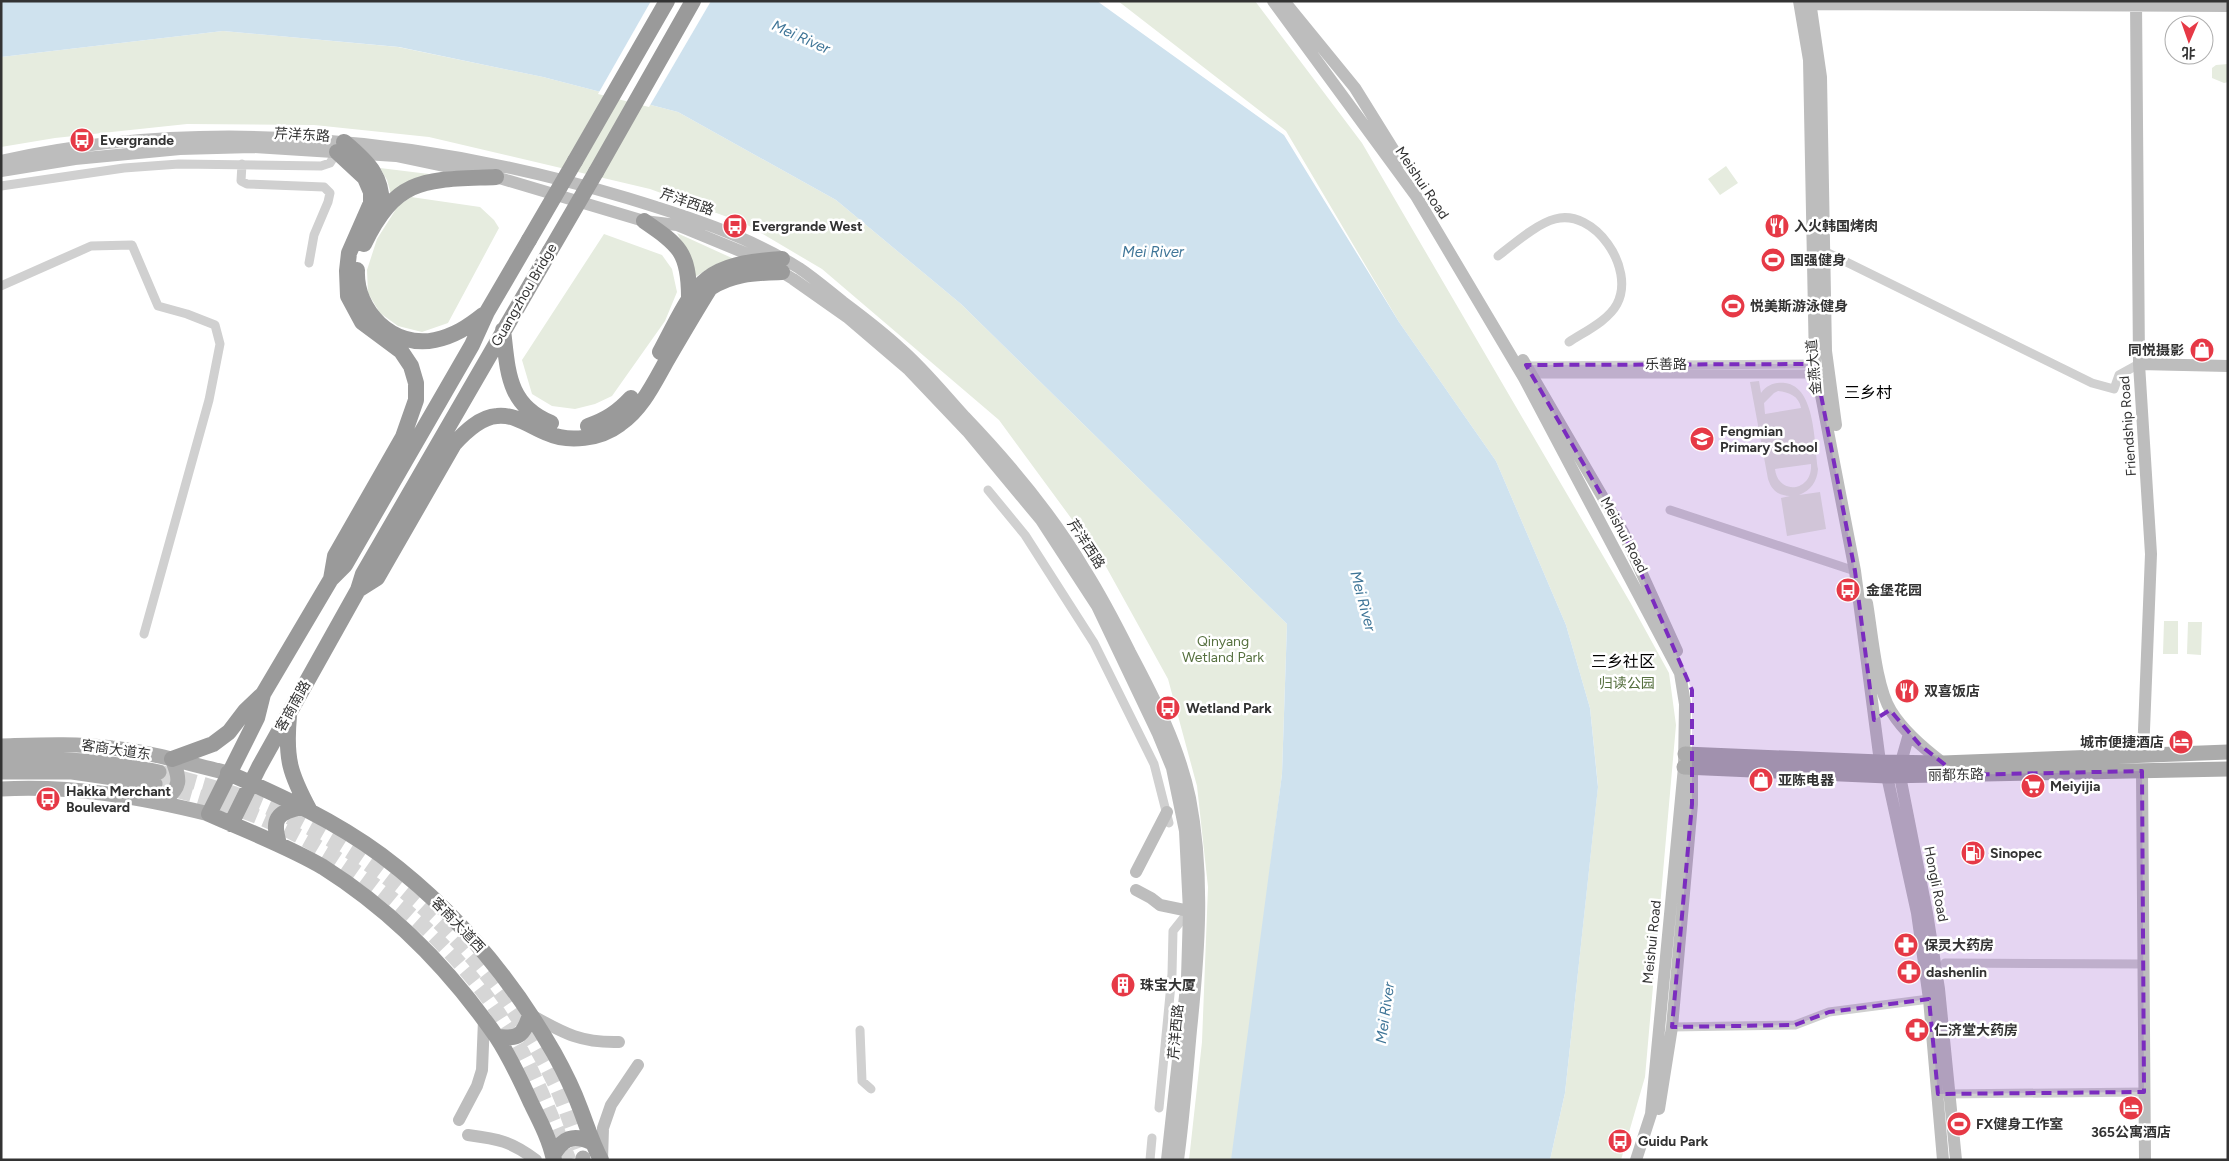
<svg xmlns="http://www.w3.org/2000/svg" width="2229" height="1161" viewBox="0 0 2229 1161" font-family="Figtree,'Noto Sans SC',sans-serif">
  <rect width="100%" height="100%" fill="#fff"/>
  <!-- green -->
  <path fill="#e6ecdf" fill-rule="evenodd" d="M1118,1H1255L1362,143L1630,602L1669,673L1676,725L1645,1077L1621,1160H1550L1565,1093L1598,786L1590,708L1566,625L1496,461L1399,322L1286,131Z
    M223,31L398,47L543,77L678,112L836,200L961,304L1287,624L1282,774L1235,1146L1231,1160H1189L1202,1042L1208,887L1197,786L1168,679L1104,563L999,420L822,269L744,223L650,189L429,137L314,125L187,124L55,138L1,147V57Z
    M2228,64V82L2224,83L2212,78V68L2216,65Z
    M1726,166L1738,183L1720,195L1708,179Z
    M380,168L437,175L392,198L387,180Z
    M411,197L480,207L494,220L499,228L448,323L422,332L398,326L380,313L368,293L367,270L377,239L398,206Z
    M677,233L734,259L716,264L695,277L689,255Z
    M604,234L662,255L672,269L677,292L665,321L612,396L595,404L575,409L552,406L532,394L522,360Z
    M1759,381L1761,393C1767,385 1775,382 1785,383C1816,387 1814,444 1818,469C1817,482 1811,490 1799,495L1820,492L1826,529L1787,536L1781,498L1790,496C1778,495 1772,491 1768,479L1750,382ZM1778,391C1789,392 1799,396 1801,408L1765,414L1764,403L1774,393ZM1811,464C1813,492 1778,496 1775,469Z
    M2164,621H2178V654H2163Z
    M2188,622H2202L2201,655L2187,654Z"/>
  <!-- water -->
  <path fill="#cfe2ee" d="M1,1H1097L1284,135L1399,322L1496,461L1566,625L1590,708L1598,787L1565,1093L1550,1160H1231L1282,774L1287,624L961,304L836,200L678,112L543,77L399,47L223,31L1,57Z"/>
  <!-- pier -->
  <path fill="#fff" d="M651,1H711L649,107L598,94Z"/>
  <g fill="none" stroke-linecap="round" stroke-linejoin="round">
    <!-- primary-tunnel -->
    <path stroke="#d6d6d6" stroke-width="15" stroke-dasharray="15 8" stroke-linecap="butt" d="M159,772C184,779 210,786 235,794C374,845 492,951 555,1084C566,1108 574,1134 583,1158
      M155,784C193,795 233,805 270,822C358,861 451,939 503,1020C531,1062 550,1113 569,1160"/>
    <!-- street -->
    <path stroke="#d0d0d0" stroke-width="9" d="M242,164L241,181L247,184L324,187L330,193L328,202L314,235L309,263
      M1,186L124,168L179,164L321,166L330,163L337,152
      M1824,251L2092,383L2114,389L2119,375L2139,364
      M1498,256C1514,244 1536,224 1555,219C1594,208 1636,268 1617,304C1608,321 1584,332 1569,342
      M1,286L91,246L132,245L158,306L187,314L215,325L220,344L209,400L144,634
      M1523,366L1815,364
      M1528,375L1531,374H1818
      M988,490L1025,535L1094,643L1154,764L1169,823
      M1670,510L1855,571
      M1945,963L2144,964
      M1672,1027L1795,1025L1829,1012L1929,999
      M860,1030L862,1081L871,1089
      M1945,1094L2144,1092
      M1159,1108L1172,974L1173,931L1189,911
      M1150,1160L1152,1138"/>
    <!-- secondary -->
    <path stroke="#bdbdbd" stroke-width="12" d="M1273,1L1416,196L1524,378L1680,673L1685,704L1684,767L1651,1114L1636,1160
      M1284,1L1355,88L1401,162
      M1799,1L1809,60L1815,364L1855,571L1880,762L1887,776L1917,913L1929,999L1943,1160
      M1810,1L1821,77L1826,351L1836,425
      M2136,1L2139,364L2151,554L2143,755
      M1810,4L2228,6
      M1,161C206,115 427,138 627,198C686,216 746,235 799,268C814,278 829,291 843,302C863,317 883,332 901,349C924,369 944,394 965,417C1010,464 1052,514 1085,570C1102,597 1116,624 1130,652C1155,699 1179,746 1190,798C1205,875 1199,953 1191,1030C1187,1073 1184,1117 1178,1160
      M1,171L75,159L180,149L253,147L396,156L496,177L644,221L677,225L762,260L793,279L847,317L909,370L967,431L1041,520L1097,606L1158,734L1172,768L1185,831L1189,911L1187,978L1167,1160
      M1523,360L1623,532L1677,651
      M2139,364L2228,366
      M1867,603C1872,632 1876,687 1891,711C1904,732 1923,748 1943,763
      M1909,734L1901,762L1900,776L1927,913L1939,989L1956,1160
      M2142,771L2145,1160
      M1136,872L1167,812
      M1136,890L1151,898L1160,905L1189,911
      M533,1016C565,1034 582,1043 619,1042
      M1659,1109L1672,1027L1692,804V764
      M459,1120L477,1086L482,1070L484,1020
      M468,1135C498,1139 511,1141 536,1160
      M602,1160L603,1128L611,1105L638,1065"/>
    <!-- primary -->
    <path stroke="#ababab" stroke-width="15" d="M1,746C38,745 75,743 112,748C151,752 190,764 228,773
      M1685,754L1880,762L1943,763L2228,752
      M1,760C57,757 104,761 159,772
      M1684,767L1887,776L2228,769
      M1,772H72L155,784
      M1,789C72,785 140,797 209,814
      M163,802C181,787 181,780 172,759
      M583,1158V1160"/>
    <!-- highway -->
    <path stroke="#9a9a9a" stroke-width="16" d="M344,142C369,163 385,178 381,212
      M575,161L667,1
      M596,172L693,1
      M644,221C679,245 689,252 689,297
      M529,240L487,312L472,345L345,565L331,579L263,694L257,718L209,814C247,831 287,846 323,867C391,910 450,970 496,1036C510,1057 521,1081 531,1103C540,1121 550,1140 554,1160
      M364,244C397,175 428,180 496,177
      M357,270C355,311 393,349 435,340C454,336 468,327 483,315
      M503,330C508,371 507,405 551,423
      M660,352C696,284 699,264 782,259
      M588,426C606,420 618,412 631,398
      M331,579L335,556L403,437L416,400V383L411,366L401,351L362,322L348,296L347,271L349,253L371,203V192L365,178L337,152
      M358,590L377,578L454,444C465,432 480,417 497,416C516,414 531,427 547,433C569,443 600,439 620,424C642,409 654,383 667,360C681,336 695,312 710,288C733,273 755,273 782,272
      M289,716C285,759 290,774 310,811
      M172,759L213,744L229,732L245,711L263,694
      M228,773C281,796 335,821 381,855C452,908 510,976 554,1053C564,1071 573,1089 580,1108C587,1126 592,1143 601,1160
      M231,824L259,767L358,590L363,574L550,251
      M279,844C272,819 276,813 301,807
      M497,1037C519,1039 523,1036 530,1015
      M553,1155C563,1138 573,1134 591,1142"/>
    <!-- highway-bridge -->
    <path stroke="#9a9a9a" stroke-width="16" d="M529,240L575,161
      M550,251L596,172"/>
  </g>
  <!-- marked area -->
  <path fill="#7b2cbf" fill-opacity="0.2" stroke="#7b2cbf" stroke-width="4" stroke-dasharray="10 6" stroke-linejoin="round" d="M1815,364L1855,571L1874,720L1890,710L1920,745L1958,775L2142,771L2144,1092L1938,1094L1929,999L1829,1012L1795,1025L1672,1027L1692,804V690L1623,532L1526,365Z"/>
  <!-- icons -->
  <defs>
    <symbol id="bus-disc" viewBox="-11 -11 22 22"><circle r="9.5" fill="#e63946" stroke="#fff"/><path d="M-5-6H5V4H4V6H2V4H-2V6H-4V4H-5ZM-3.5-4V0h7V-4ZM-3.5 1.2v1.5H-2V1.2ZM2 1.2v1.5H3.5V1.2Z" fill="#fff"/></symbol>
    <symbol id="restaurant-disc" viewBox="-11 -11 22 22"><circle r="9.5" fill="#e63946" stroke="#fff"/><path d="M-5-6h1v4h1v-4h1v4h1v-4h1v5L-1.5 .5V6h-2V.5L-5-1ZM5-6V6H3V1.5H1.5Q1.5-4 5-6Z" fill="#fff"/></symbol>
    <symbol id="stadium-disc" viewBox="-11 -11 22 22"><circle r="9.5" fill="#e63946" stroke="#fff"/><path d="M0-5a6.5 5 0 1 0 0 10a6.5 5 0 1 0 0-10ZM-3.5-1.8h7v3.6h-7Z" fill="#fff"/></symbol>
    <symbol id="shop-disc" viewBox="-11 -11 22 22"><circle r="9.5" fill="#e63946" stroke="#fff"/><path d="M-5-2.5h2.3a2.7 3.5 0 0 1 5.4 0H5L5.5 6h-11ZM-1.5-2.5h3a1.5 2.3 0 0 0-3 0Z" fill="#fff"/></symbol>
    <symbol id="school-disc" viewBox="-11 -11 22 22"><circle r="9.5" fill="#e63946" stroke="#fff"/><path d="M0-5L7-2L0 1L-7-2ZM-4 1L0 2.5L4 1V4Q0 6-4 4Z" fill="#fff"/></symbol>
    <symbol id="hotel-disc" viewBox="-11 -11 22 22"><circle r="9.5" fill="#e63946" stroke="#fff"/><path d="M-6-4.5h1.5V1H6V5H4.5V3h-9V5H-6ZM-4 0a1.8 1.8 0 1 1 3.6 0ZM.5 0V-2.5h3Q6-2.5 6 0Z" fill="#fff"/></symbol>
    <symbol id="supermarket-disc" viewBox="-11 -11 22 22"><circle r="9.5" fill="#e63946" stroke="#fff"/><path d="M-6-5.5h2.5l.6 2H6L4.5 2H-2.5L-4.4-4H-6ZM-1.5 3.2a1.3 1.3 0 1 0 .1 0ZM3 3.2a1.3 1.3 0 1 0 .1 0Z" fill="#fff"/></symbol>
    <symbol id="fuel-disc" viewBox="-11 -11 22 22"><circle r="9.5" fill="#e63946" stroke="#fff"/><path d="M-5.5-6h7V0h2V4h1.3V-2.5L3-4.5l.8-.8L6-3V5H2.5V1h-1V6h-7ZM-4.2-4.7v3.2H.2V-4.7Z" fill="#fff"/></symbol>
    <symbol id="pharmacy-disc" viewBox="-11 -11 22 22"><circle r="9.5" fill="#e63946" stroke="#fff"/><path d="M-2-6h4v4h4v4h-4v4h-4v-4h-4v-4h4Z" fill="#fff"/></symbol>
    <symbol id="building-disc" viewBox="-11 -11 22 22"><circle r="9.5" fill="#e63946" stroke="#fff"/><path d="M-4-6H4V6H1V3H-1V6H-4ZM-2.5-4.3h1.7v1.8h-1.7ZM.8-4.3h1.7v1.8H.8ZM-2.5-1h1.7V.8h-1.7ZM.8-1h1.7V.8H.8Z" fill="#fff"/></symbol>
  </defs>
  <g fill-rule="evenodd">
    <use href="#bus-disc" x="68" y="126" width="28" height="28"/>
    <use href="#bus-disc" x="721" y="212" width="28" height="28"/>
    <use href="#restaurant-disc" x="1763" y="212" width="28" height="28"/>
    <use href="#stadium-disc" x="1759" y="246" width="28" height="28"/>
    <use href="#stadium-disc" x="1719" y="292" width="28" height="28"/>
    <use href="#shop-disc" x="2188" y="336" width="28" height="28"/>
    <use href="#school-disc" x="1688" y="425" width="28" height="28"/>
    <use href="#bus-disc" x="1834" y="576" width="28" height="28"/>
    <use href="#restaurant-disc" x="1893" y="677" width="28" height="28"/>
    <use href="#bus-disc" x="1154" y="694" width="28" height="28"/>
    <use href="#hotel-disc" x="2167" y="728" width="28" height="28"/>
    <use href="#shop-disc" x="1747" y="766" width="28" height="28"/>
    <use href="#supermarket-disc" x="2019" y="772" width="28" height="28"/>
    <use href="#bus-disc" x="34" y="785" width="28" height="28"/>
    <use href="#fuel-disc" x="1959" y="839" width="28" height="28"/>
    <use href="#pharmacy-disc" x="1892" y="931" width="28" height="28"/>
    <use href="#pharmacy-disc" x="1895" y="958" width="28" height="28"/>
    <use href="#building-disc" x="1109" y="971" width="28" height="28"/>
    <use href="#pharmacy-disc" x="1903" y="1016" width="28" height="28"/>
    <use href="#hotel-disc" x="2117" y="1094" width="28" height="28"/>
    <use href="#stadium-disc" x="1945" y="1110" width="28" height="28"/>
    <use href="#bus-disc" x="1606" y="1127" width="28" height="28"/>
  </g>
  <g text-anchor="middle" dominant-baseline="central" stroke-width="5" stroke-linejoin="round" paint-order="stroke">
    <!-- street labels -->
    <g font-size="14" fill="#333" stroke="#fff">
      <text transform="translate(302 135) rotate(3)">芹洋东路</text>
      <text transform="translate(1422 183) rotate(56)">Meishui Road</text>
      <text transform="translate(687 202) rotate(19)">芹洋西路</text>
      <text transform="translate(524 295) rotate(-60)">Guangzhou Bridge</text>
      <text x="1666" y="364">乐善路</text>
      <text transform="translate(1814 367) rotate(-95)">金燕大道</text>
      <text transform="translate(2128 426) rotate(-94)">Friendship Road</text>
      <text transform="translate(1624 535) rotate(62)">Meishui Road</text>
      <text transform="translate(1086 544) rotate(57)">芹洋西路</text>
      <text transform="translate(293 706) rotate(-61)">客商南路</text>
      <text transform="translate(116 750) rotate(8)">客商大道东</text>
      <text transform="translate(1956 775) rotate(-1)">丽都东路</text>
      <text transform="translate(1936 884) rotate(79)">Hongli Road</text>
      <text transform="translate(458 925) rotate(46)">客商大道西</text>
      <text transform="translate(1652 942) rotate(-84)">Meishui Road</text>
      <text transform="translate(1176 1032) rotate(-85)">芹洋西路</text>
    </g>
    <!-- poi labels -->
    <g font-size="14" font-weight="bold" fill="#333" stroke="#fff" text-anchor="start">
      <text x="100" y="140">Evergrande</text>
      <text x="752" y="226">Evergrande West</text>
      <text x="1794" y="226">入火韩国烤肉</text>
      <text x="1790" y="260">国强健身</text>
      <text x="1750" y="306">悦美斯游泳健身</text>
      <text x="2184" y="350" text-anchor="end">同悦摄影</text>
      <text x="1720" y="431">Fengmian<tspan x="1720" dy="16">Primary School</tspan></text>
      <text x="1866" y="590">金堡花园</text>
      <text x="1924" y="691">双喜饭店</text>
      <text x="1186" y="708">Wetland Park</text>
      <text x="2164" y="742" text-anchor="end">城市便捷酒店</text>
      <text x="1778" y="780">亚陈电器</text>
      <text x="2050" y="786">Meiyijia</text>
      <text x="66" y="791">Hakka Merchant<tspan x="66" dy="16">Boulevard</tspan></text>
      <text x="1990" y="853">Sinopec</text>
      <text x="1924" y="945">保灵大药房</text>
      <text x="1926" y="972">dashenlin</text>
      <text x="1140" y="985">珠宝大厦</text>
      <text x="1934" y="1030">仁济堂大药房</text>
      <text x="1976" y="1124">FX健身工作室</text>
      <text x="2131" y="1132" text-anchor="middle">365公寓酒店</text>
      <text x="1638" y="1141">Guidu Park</text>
    </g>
    <!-- park labels -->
    <g font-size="14" fill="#56703f" stroke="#fff">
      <text x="1223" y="641">Qinyang<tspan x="1223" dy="16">Wetland Park</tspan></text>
      <text x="1627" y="683">归读公园</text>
    </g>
    <!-- water labels -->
    <g font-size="15" font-style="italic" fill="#3f7597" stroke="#fff">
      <text transform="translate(801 37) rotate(24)">Mei River</text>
      <text x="1153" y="252">Mei River</text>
      <text transform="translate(1363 601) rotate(75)">Mei River</text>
      <text transform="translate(1385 1013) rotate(-82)">Mei River</text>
    </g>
    <!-- quarter labels -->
    <g font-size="16" fill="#000" stroke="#fff">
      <text x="1868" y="392">三乡村</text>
      <text x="1623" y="661">三乡社区</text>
    </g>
  </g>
  <!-- border -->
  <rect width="2229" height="1161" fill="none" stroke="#333333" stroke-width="5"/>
  <!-- north arrow -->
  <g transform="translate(2189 40) rotate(182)"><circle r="24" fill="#ffffff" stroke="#adadad"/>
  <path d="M0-4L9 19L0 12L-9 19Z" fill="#e63946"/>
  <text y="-8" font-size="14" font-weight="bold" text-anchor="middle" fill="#333333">北</text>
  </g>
</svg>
